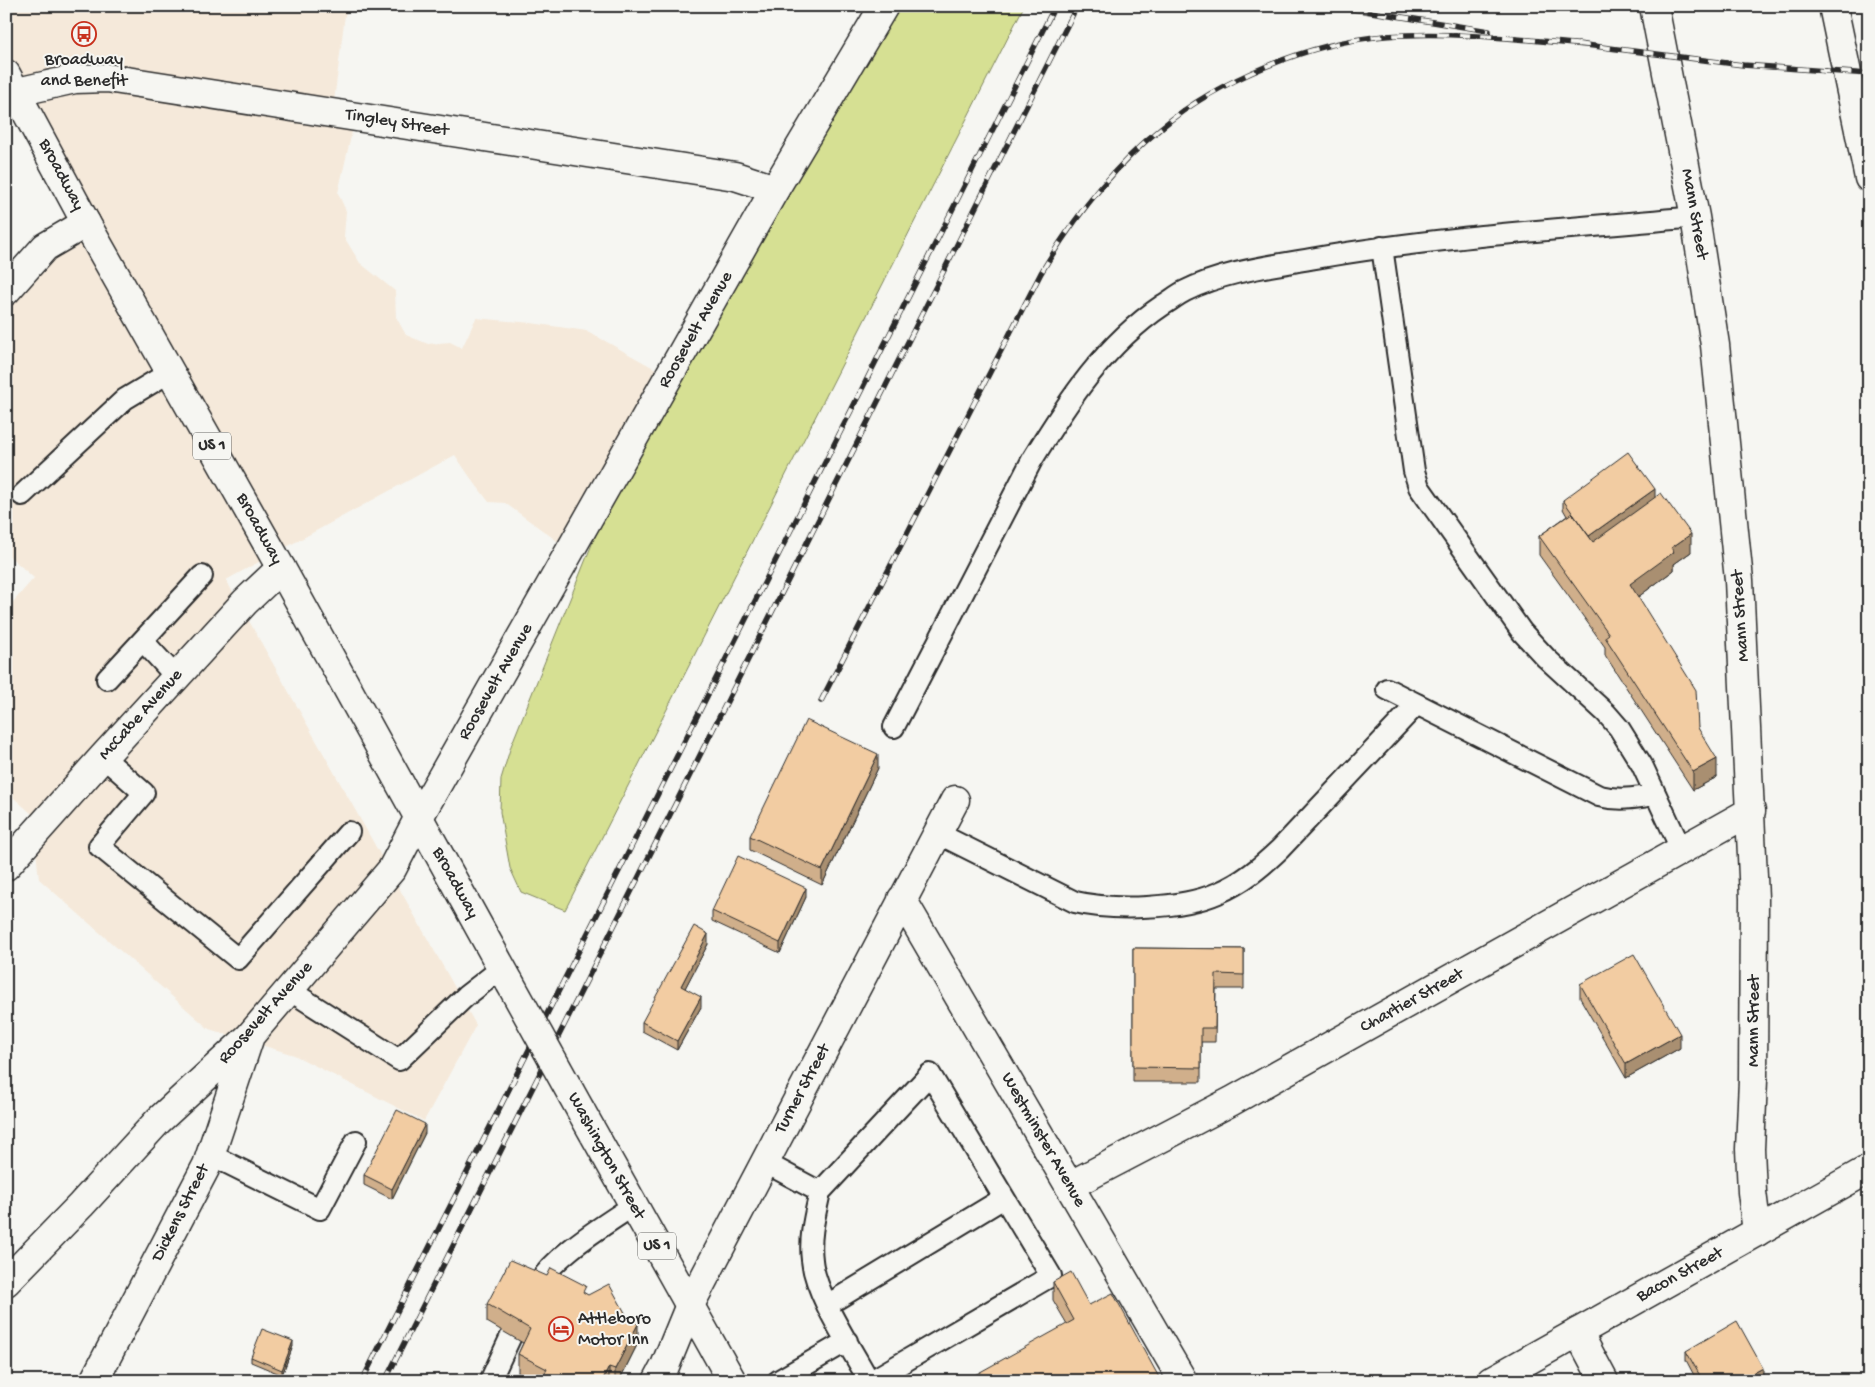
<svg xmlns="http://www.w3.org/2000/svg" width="1875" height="1387" viewBox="0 0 1875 1387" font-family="'Gochi Hand',sans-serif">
  <rect width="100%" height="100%" fill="#f6f6f2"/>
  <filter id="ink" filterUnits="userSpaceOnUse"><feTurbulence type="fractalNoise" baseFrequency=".02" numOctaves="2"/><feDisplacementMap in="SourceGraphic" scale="10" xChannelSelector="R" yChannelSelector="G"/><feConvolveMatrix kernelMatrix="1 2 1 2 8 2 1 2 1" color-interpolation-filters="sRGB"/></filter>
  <g filter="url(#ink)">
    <!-- built -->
    <path fill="#f5e9da" d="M6,6H350L345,15L334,101L357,110L338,193L346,211L344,237L360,263L395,291L396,317L406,335L428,344L450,342L462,348L476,318L531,323L587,331L661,372L564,546L505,503L489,502L470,477L455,455L226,580L476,1025L424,1121L294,1055L209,1029L39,879L32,814L6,791V610L34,578L6,553V279L68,212L6,87Z"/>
    <!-- green -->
    <path fill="#d6e093" stroke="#80865f" d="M874,6H1024L565,910L521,892L510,868L500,812L501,779L511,746L661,372Z"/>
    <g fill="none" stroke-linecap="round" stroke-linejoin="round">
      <defs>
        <path id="lane" d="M1382,247L1414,471L1419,487L1522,632L1546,658L1606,713L1619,728L1642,765L1682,851
          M22,495L125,399L170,372
          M143,641L176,677
          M107,679L202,576
          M1387,689L1599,796C1619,801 1636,798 1656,795
          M894,727L1032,460C1068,401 1105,344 1163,305C1170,301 1177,295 1185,291C1225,271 1272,266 1316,258C1441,236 1569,229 1695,217
          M103,757L144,793L99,846L238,959L349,832
          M937,833L1075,902C1113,911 1182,909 1218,893C1242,883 1261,867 1280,849L1417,704
          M289,990L399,1060L466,996L502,968
          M211,1155L320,1209L356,1141
          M764,1162L820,1192C815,1215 809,1237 812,1260C815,1295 852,1349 869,1381
          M820,1192L930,1074L1051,1276L871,1381
          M535,1289C552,1256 603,1226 634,1205
          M827,1305L1004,1198
          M490,1381L511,1336
          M778,1381L847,1341"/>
        <path id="street" d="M1654,6L1695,217L1715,345L1739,580L1754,898L1753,1080L1750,1149L1752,1192L1757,1232
          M17,92L75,79L107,78L735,176L775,189
          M6,291L45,247L86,223
          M6,866L103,757L245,602L281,568
          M902,899L1183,1381
          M1069,1186L1232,1101L1751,811
          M6,1282L81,1205L158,1121L249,1037L392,869L419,817
          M1578,1332L1604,1381
          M94,1381L207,1165L249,1039
          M657,1381L665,1366L690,1305L955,800"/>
        <path id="secondary" d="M419,817L775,189L884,6
          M1491,1381L1869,1169"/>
        <path id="primary" d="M6,74L86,223L281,568L510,983
          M581,1111L732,1381"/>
        <path id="highway" d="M1833,6L1869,178"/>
      </defs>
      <!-- lane casing -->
      <use href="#lane" stroke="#2b2b2b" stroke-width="24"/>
      <!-- street casing -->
      <use href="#street" stroke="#2b2b2b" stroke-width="31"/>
      <!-- secondary casing -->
      <use href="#secondary" stroke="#2b2b2b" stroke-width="31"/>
      <!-- primary casing -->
      <use href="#primary" stroke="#2b2b2b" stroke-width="31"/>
      <!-- highway casing -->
      <use href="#highway" stroke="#2b2b2b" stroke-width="31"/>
      <!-- lane -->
      <use href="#lane" stroke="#f6f6f2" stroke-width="20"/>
      <!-- street -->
      <use href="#street" stroke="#f6f6f2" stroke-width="28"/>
      <!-- secondary -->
      <use href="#secondary" stroke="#f6f6f2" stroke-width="28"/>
      <!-- primary -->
      <use href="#primary" stroke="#f6f6f2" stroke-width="28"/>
      <!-- highway -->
      <use href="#highway" stroke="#f6f6f2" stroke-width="28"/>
      <defs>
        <path id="rail" d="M1334,6L1489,31
          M1578,44L1743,65L1869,74
          M821,701L1041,273C1073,219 1112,168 1161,128C1218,80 1311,42 1385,36C1451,31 1519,39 1585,45
          M362,1381L1055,6
          M385,1381L1077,6"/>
      </defs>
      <!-- rail casing -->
      <use href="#rail" stroke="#2b2b2b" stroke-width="5.5"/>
      <!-- rail -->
      <use href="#rail" stroke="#f6f6f2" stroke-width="4" stroke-dasharray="11" stroke-linecap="butt"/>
      <defs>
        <path id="primary-bridge" d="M510,983L581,1111"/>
      </defs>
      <!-- primary-bridge casing -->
      <use href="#primary-bridge" stroke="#2b2b2b" stroke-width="31" stroke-linecap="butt"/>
      <!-- primary-bridge -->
      <use href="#primary-bridge" stroke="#f6f6f2" stroke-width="28"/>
    </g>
    <!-- wall -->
    <path fill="#d0af8b" stroke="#2b2b2b" d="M1655,498L1691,552L1674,564V570L1638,597L1698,728L1717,777L1693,790L1605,655V647L1539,555V536L1567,516L1563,509V500Z
      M878,768L822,885L750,850V836Z
      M806,897L780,953L712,921V911Z
      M708,944L685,988L701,1007L677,1050L642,1031V1022Z
      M1133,948L1244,949V989H1216L1215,1042H1201V1082H1133Z
      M1580,984L1680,1048L1626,1078L1580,998Z
      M425,1133L392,1199L364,1185V1175Z
      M1053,1282L1089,1305L1161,1381L1067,1324L1053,1300Z
      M586,1294L638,1343L619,1381H534L518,1373V1354L523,1343L487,1322V1304Z
      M293,1346L282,1375L251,1362V1357Z
      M1686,1351L1763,1377L1757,1381H1697L1686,1360Z"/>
    <!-- shaded-wall -->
    <path fill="#a98f71" stroke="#2b2b2b" d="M1655,489V499L1589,546V536Z
      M1691,534V552L1674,564V570L1630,603V584L1671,548Z
      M878,754V768L822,885V870Z
      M1717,759V777L1693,790V772Z
      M806,888V897L780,953V943Z
      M708,934V944L681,996V986Z
      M701,997V1007L677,1050V1041Z
      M1680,1034V1048L1626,1078V1064Z
      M425,1124V1133L392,1199V1189Z
      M638,1324V1343L619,1381H615V1369Z
      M293,1341V1346L282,1375V1370Z
      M609,1367V1381H602Z
      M1763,1368V1377L1757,1381H1739Z"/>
    <!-- building -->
    <path fill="#f2cca2" stroke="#2b2b2b" d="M1628,452L1655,489L1589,536L1563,500Z
      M1661,493L1691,534L1671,548L1674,552L1630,584L1696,690L1698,728L1717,759L1693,772L1605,637L1609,634L1539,536L1572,513L1593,542Z
      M806,720L878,754L822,870L750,836Z
      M738,856L806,888L780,943L712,911Z
      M694,926L708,934L681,986L701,997L677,1041L642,1022Z
      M1133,948L1244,949V975L1216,974L1215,1028H1201V1068L1133,1067Z
      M1634,954L1680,1034L1626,1064L1580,984Z
      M397,1110L425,1124L392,1189L364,1175Z
      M510,1260L547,1276L551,1268L586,1286L583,1292L588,1295L609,1284L628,1318L638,1324L615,1369L609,1367L602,1381H541L547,1369L518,1354L530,1329L487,1304Z
      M1071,1272L1089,1305L1113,1293L1161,1381H964L1074,1320L1053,1282Z
      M1737,1321L1763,1368L1739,1381H1703L1686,1351Z
      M262,1329L293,1341L282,1370L251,1357Z
      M950,1377L952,1381H943Z"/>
  </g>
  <!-- icons -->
  <defs>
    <symbol id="bus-ring" viewBox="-11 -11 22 22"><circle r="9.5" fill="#f6f6f2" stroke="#c8321e" stroke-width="1.5"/><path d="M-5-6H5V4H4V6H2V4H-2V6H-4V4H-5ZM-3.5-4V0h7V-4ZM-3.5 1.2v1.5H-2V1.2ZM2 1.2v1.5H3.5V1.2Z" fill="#c8321e"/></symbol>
    <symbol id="hotel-ring" viewBox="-11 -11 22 22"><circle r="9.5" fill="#f6f6f2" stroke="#c8321e" stroke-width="1.5"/><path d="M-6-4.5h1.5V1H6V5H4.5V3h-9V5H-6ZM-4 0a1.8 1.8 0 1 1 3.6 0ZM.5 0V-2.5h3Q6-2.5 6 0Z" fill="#c8321e"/></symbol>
  </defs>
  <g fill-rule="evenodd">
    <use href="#bus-ring" x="70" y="20" width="28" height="28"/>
    <use href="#hotel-ring" x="547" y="1315" width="28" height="28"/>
  </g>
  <g text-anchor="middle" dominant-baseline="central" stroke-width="4" stroke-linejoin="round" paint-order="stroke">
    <!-- shield labels -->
    <g fill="#f6f6f2" stroke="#686867" stroke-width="1">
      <rect x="193" y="432.5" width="38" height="27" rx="4"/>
      <rect x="638" y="1232.5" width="38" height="27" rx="4"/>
    </g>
    <g font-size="16" font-weight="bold" fill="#2b2b2b">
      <text x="212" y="446">US 1</text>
      <text x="657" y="1246">US 1</text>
    </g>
    <!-- poi labels -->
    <g font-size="18" fill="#2b2b2b" stroke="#f6f6f2">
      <text x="84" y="60">Broadway<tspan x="84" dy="21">and Benefit</tspan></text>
      <text x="578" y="1319" text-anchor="start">Attleboro<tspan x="578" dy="21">Motor Inn</tspan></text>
    </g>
    <!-- street labels -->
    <g font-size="18" fill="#2b2b2b" stroke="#f6f6f2">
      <text transform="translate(397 123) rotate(9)">Tingley Street</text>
      <text transform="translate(61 175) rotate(62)">Broadway</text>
      <text transform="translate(1694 214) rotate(80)">Mann Street</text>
      <text transform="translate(696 330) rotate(-60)">Roosevelt Avenue</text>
      <text transform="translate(259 529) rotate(61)">Broadway</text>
      <text transform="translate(1741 616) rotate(-94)">Mann Street</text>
      <text transform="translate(496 682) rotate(-60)">Roosevelt Avenue</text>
      <text transform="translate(141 715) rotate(-48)">McCabe Avenue</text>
      <text transform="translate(455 883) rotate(61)">Broadway</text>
      <text transform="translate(1412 1001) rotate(-29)">Chartier Street</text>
      <text transform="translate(266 1013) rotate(-48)">Roosevelt Avenue</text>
      <text transform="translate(1754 1021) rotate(-90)">Mann Street</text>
      <text transform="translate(803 1089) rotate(-62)">Turner Street</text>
      <text transform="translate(1043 1140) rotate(60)">Westminster Avenue</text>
      <text transform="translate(606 1156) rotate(61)">Washington Street</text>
      <text transform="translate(181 1213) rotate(-63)">Dickens Street</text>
      <text transform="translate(1680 1275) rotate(-29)">Bacon Street</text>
    </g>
  </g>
  <!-- margin -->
  <rect width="1875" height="1387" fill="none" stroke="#f6f6f2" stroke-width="25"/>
  <rect x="12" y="12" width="1850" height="1362" fill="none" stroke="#2b2b2b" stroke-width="2" filter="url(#ink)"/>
</svg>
